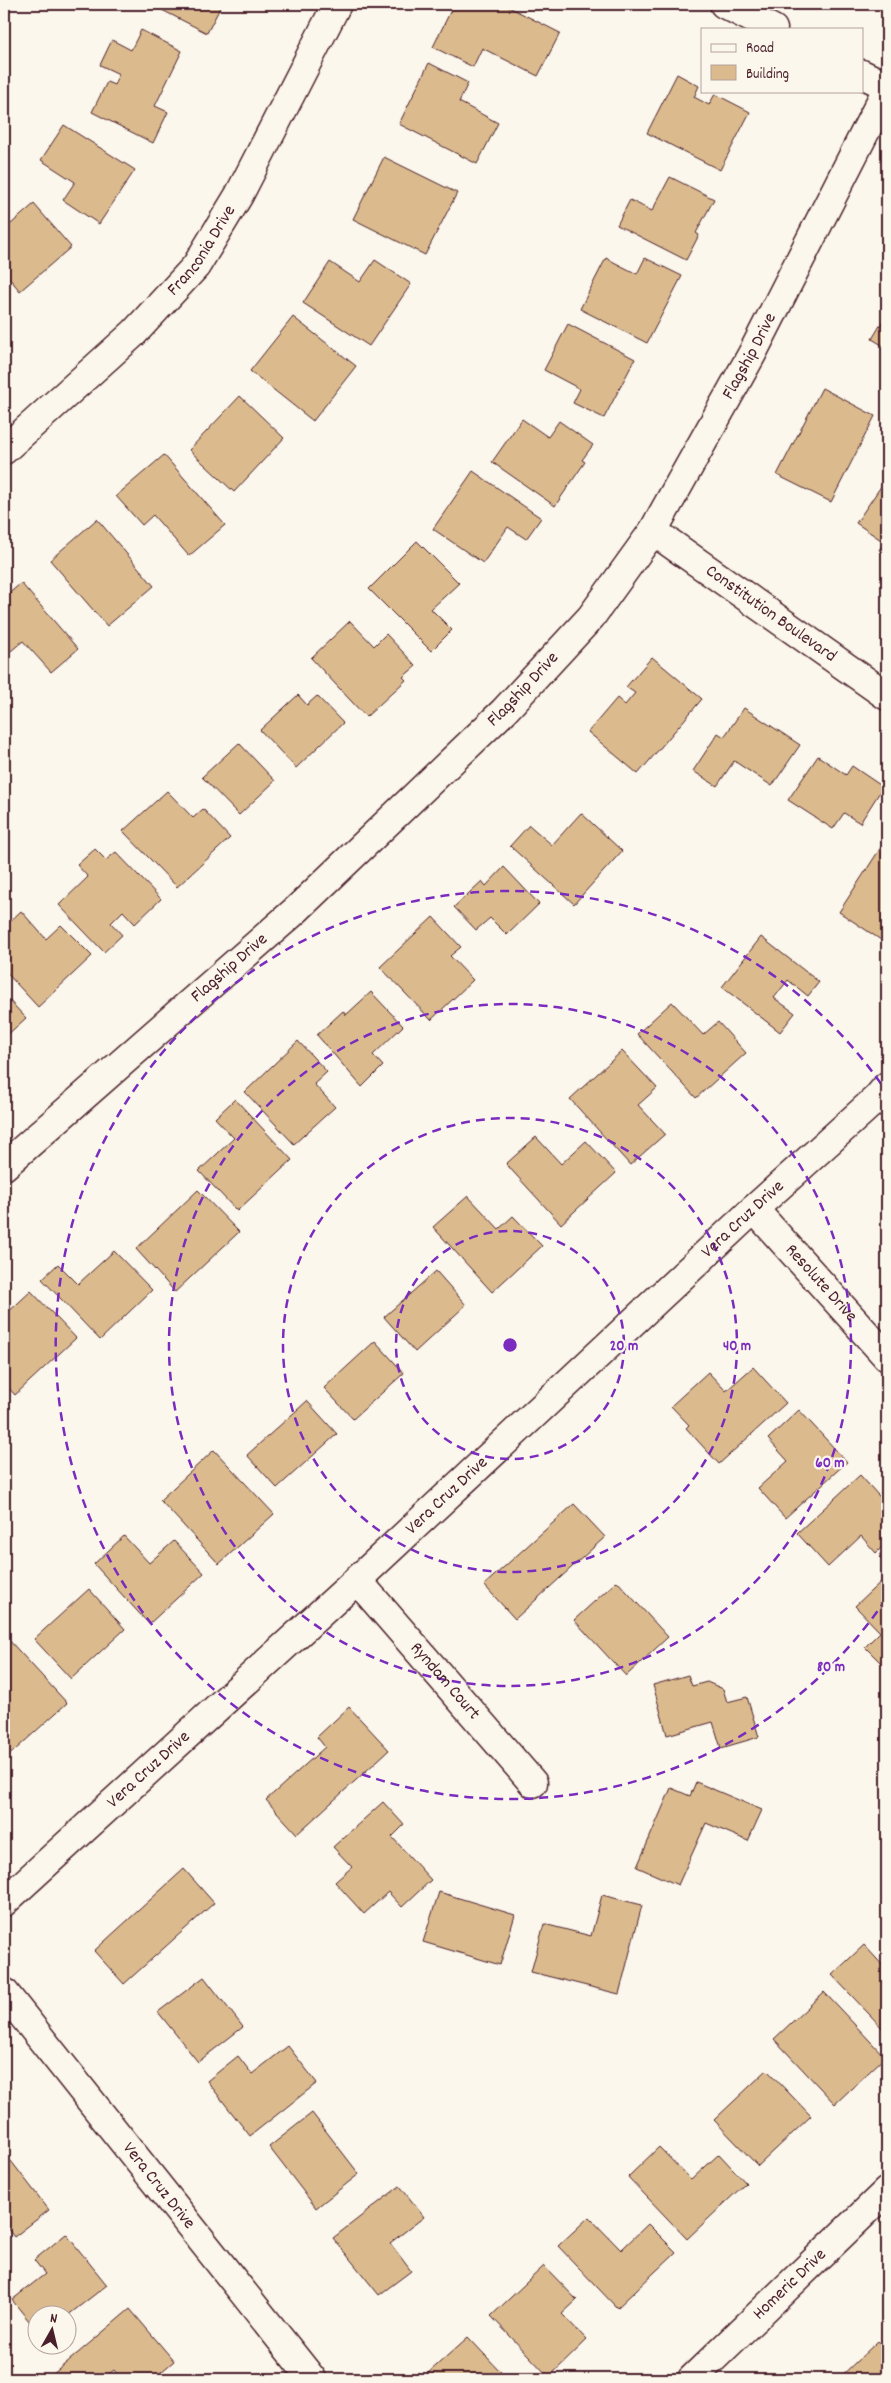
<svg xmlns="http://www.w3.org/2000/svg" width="891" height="2383" viewBox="0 0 891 2383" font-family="Dekko,sans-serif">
  <rect width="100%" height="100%" fill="#fbf7ec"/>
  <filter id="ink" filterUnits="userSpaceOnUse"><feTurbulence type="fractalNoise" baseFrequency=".02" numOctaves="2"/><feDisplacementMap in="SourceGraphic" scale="10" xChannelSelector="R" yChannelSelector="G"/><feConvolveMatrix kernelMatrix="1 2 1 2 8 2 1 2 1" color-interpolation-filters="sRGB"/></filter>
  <g filter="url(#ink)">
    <!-- building -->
    <path fill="#dbbb8e" stroke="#4a1f2b" d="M165,4H222L207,33L162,10Z
      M454,4H503L560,33L538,76L482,48L473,67L433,47Z
      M141,30L182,51L155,106L168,112L153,143L92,112L107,82L114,85L119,74L100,65L112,40L131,50Z
      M429,63L468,83L459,102L498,123L477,164L399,124Z
      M677,74L699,86L694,97L709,105L715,94L750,112L720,170L647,133Z
      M64,125L135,170L99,224L63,200L75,182L41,160Z
      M384,157L457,193L425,255L353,219Z
      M670,177L714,199L696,233L699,235L686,260L617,225L630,200L652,211Z
      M34,204L71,247L20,291L4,272V230Z
      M606,258L637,274L645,258L682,276L647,343L580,309Z
      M375,260L411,284L369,346L303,303L330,262L360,282Z
      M887,314V348L872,339Z
      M293,317L356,366L313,421L250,371Z
      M568,324L635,359L604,418L573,403L580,389L544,370Z
      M822,388L875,416L831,502L777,475Z
      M240,396L284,438L234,492L189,450Z
      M522,419L548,437L559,421L593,445L582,460L585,462L555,506L492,462Z
      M164,455L225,525L189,556L153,515L142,525L116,496Z
      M473,471L541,518L526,539L508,527L483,563L433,529Z
      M884,482L887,484V556L879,550L884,542L856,523Z
      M97,519L154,586L107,626L50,560Z
      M417,541L459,583L431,609L452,630L431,651L369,589Z
      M21,583L78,649L51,672L23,641L6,655L4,653V598Z
      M350,621L374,646L386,634L416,666L403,677L406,680L366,717L311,658Z
      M652,657L702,699L638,774L588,732L617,698L625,705L635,693L626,687Z
      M298,695L307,705L317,696L343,723L296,768L260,730Z
      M744,708L800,745L772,786L734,761L717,786L693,771L718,733L724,737Z
      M239,743L275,781L239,815L202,777Z
      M818,756L846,775L852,766L883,787L860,823L844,813L833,829L788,800Z
      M167,791L193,818L203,809L230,838L177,887L123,831Z
      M581,813L622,851L574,904L510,846L529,825L552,845Z
      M887,838V944L839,912Z
      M95,849L106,860L116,852L161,899L135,924L123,911L111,923L122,935L104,952L59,905L88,877L77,865Z
      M504,867L539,904L507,935L490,918L476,930L454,907L482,881L486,886Z
      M21,911L46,939L61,925L92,956L38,1007L4,970V927Z
      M433,917L461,947L450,956L473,980L431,1020L380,967Z
      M761,937L819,982L808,996L788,980L774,998L795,1013L780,1032L722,987Z
      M371,992L403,1026L373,1055L383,1066L362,1087L317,1035L343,1011L346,1015Z
      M4,995L26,1018L4,1038Z
      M672,1002L703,1035L718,1022L746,1053L696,1098L637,1034Z
      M298,1041L327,1072L314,1084L335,1107L294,1144L245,1092Z
      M622,1051L657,1088L638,1105L665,1134L630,1165L570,1099Z
      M235,1099L292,1160L237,1211L199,1171L234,1138L215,1118Z
      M536,1137L561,1164L586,1141L616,1173L561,1224L506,1164Z
      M198,1190L239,1232L175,1292L136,1249Z
      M468,1196L499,1229L513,1216L542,1246L492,1292L433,1227Z
      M114,1251L152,1290L100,1340L42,1279L58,1264L78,1284Z
      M436,1271L466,1305L415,1352L384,1317Z
      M31,1291L76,1338L15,1395L4,1383V1332L10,1326L4,1316Z
      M375,1341L404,1373L353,1419L324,1388Z
      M753,1367L786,1403L719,1464L686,1428L689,1425L671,1406L708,1372L726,1391Z
      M307,1401L337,1434L277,1488L247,1455Z
      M799,1410L847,1462L785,1518L758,1488L788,1461L768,1439Z
      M214,1450L274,1514L219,1564L160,1500Z
      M860,1475L887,1505V1542L876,1553L861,1536L828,1567L797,1533Z
      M574,1504L605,1537L515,1619L484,1585Z
      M124,1536L149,1563L174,1541L204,1573L149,1624L94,1564Z
      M887,1576V1669L865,1647L880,1632L855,1606Z
      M617,1581L668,1637L626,1676L574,1620Z
      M89,1589L125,1629L71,1679L34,1639Z
      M7,1638L67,1703L4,1760V1641Z
      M688,1675L692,1686L707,1682L723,1689L727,1702L747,1697L759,1737L721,1748L713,1722L667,1735L653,1685Z
      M349,1707L389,1750L297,1834L266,1800L325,1747L317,1737Z
      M696,1782L762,1810L748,1841L706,1823L678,1885L637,1867L671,1788L690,1796Z
      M383,1802L404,1825L392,1837L431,1880L402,1907L388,1892L364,1914L335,1882L352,1867L333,1847Z
      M184,1869L214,1903L124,1984L94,1951Z
      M439,1892L515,1915L500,1965L423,1942Z
      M602,1895L642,1905L619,1994L531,1972L544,1924L591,1936Z
      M864,1945L887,1970V2033L832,1975Z
      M204,1977L243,2027L198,2062L158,2012Z
      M824,1992L885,2057L835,2104L774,2039Z
      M288,2046L317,2083L250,2136L207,2081L238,2056L252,2074Z
      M767,2070L811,2116L758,2166L714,2120Z
      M312,2113L359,2174L316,2208L269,2147Z
      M659,2147L691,2180L719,2154L746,2183L687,2239L628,2177Z
      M11,2161L49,2210L14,2237L4,2224V2166Z
      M400,2186L424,2217L390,2243L411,2271L379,2295L333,2238Z
      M589,2217L621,2250L648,2224L676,2252L617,2308L558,2246Z
      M66,2234L107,2285L67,2316H38V2332L12,2300L45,2274L34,2260Z
      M544,2266L577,2300L562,2314L587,2340L549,2377L491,2316Z
      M130,2309L174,2361L153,2379H122L114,2370L102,2379H56L52,2375Z
      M468,2337L501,2372L493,2379H432L427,2374Z
      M878,2341L887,2350V2379H838Z"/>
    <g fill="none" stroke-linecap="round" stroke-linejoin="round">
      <defs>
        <g id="minor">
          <path d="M724,4L773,29"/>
          <path d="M862,74L887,86"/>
          <path id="s1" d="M4,450L134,333L196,266L239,195L337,4"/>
          <path id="s2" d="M653,531L887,696"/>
          <path id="s3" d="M4,1166L296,910L504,711L591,617L653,531L752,354L887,89"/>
          <path id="s4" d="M754,1209L887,1357"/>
          <path id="s5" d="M357,1580L533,1783"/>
          <path id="s6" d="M4,1902L357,1580L754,1209L877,1098L887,1086"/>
          <path id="s7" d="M4,1992L312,2379"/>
          <path id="s8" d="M692,2379L887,2191"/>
        </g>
      </defs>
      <!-- minor casing -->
      <use href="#minor" stroke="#4a1f2b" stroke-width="31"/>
      <!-- minor -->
      <use href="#minor" stroke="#fbf7ec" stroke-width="28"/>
    </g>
  </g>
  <!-- distance rings -->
  <g fill="none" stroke="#7b2cbf" stroke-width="2.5" stroke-dasharray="9 6">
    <circle cx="510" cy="1345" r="114"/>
    <circle cx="510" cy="1345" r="227"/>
    <circle cx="510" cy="1345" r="341"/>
    <path d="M886 1599A454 454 0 1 1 886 1091"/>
  </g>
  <g text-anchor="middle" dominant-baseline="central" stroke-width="4.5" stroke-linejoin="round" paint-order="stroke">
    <!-- street labels -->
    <g font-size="18" fill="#4a1f2b" stroke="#fbf7ec">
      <text stroke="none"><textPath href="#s1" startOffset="282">Franconia Drive</textPath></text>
      <text stroke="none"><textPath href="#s3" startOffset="1110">Flagship Drive</textPath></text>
      <text stroke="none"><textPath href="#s2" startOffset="144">Constitution Boulevard</textPath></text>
      <text stroke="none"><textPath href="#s3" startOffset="705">Flagship Drive</textPath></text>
      <text stroke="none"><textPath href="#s3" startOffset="300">Flagship Drive</textPath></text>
      <text stroke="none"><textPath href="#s6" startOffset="1006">Vera Cruz Drive</textPath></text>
      <text stroke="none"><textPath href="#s4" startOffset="100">Resolute Drive</textPath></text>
      <text stroke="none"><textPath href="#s6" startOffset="601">Vera Cruz Drive</textPath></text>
      <text stroke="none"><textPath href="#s5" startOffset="134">Ryndam Court</textPath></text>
      <text stroke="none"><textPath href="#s6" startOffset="196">Vera Cruz Drive</textPath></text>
      <text stroke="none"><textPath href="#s7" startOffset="248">Vera Cruz Drive</textPath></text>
      <text stroke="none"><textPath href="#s8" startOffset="136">Homeric Drive</textPath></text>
    </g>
  </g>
  <circle cx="510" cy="1345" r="8" fill="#7b2cbf" stroke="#fbf7ec" stroke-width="2.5"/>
  <g font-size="15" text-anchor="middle" font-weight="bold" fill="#7b2cbf" stroke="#fbf7ec" stroke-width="4.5" stroke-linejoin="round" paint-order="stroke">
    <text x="624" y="1350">20 m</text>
    <text x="737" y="1350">40 m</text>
    <text x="830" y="1467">60 m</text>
    <text x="831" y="1671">80 m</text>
  </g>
  <!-- margin -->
  <rect width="891" height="2383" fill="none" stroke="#fbf7ec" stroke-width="20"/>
  <rect x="10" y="10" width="871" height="2363" fill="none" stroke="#4a1f2b" stroke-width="2" filter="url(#ink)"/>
  <!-- legend -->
  <rect x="701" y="28" width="162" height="65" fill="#fbf7ec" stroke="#b4a19f"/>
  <rect x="711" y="44" width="25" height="8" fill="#fbf7ec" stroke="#b4a19f"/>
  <text x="746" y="52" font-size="15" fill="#4a1f2b">Road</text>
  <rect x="711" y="65" width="25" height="15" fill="#dbbb8e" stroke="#b4a19f"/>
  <text x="746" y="78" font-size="15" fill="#4a1f2b">Building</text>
  <!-- north arrow -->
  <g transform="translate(52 2330) rotate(8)"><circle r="24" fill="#fbf7ec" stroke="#b4a19f"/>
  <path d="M0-4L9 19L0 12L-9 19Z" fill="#4a1f2b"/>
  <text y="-8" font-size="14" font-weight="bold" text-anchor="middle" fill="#4a1f2b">N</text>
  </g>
</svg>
